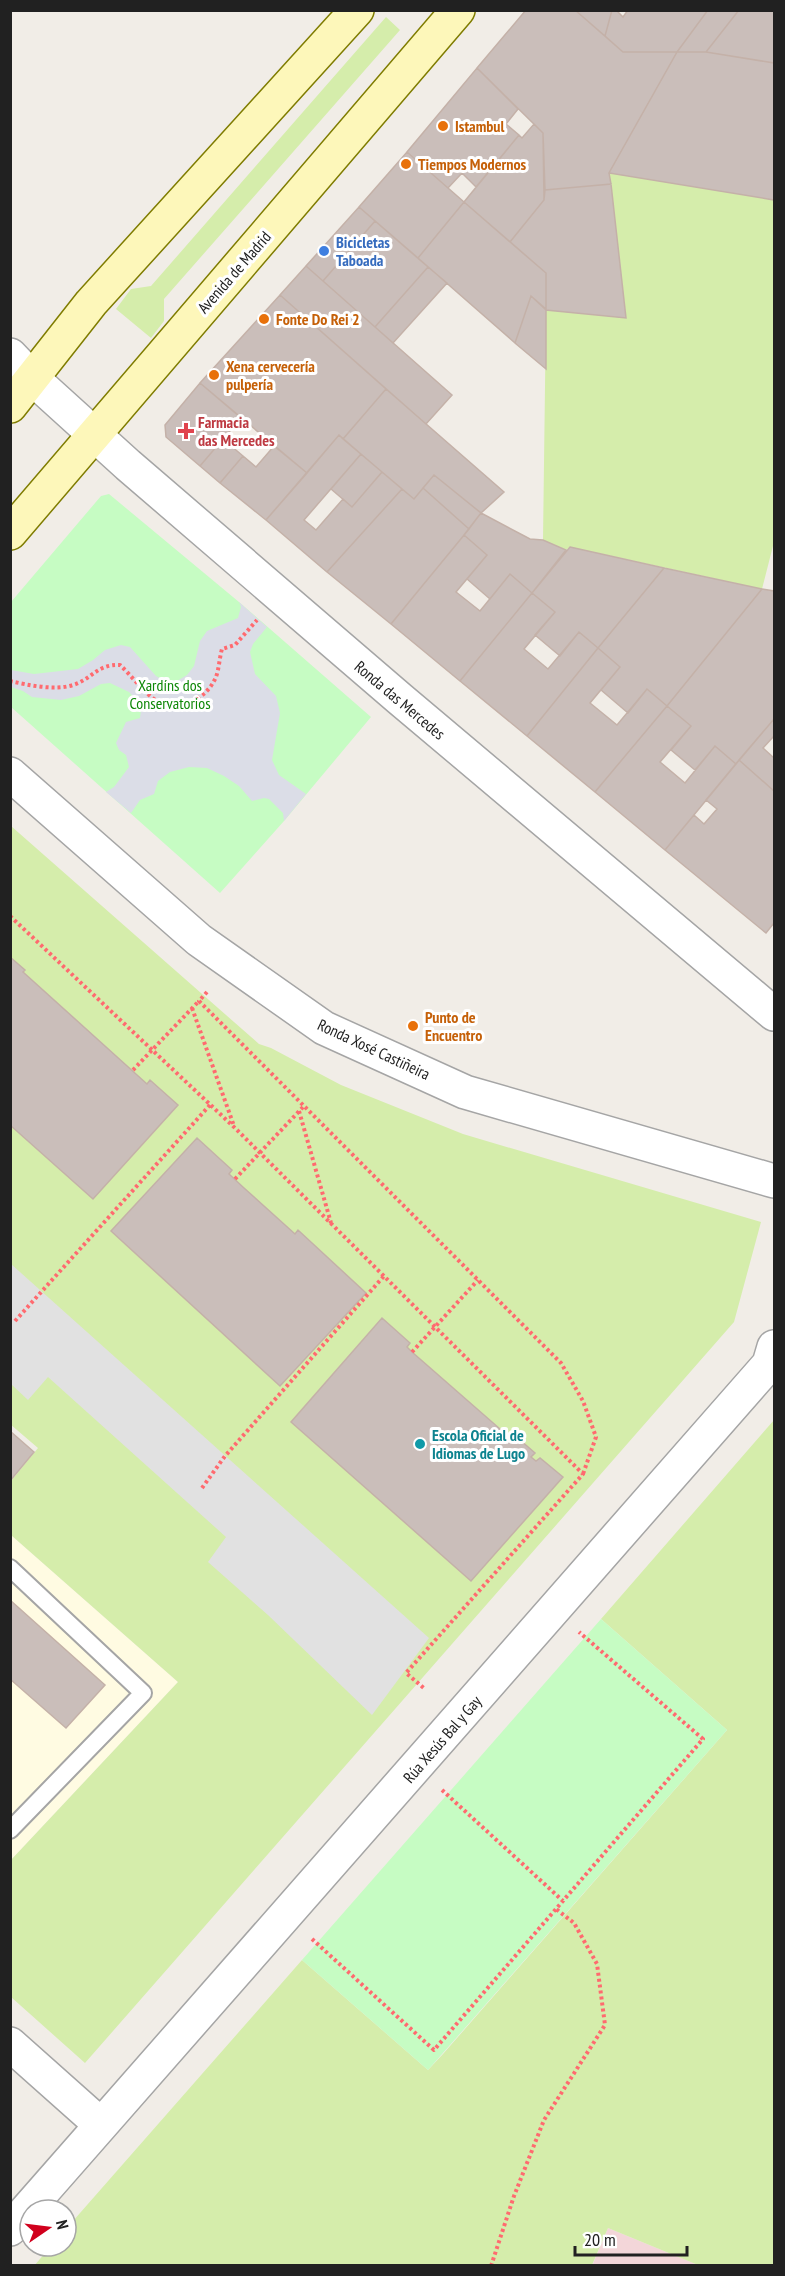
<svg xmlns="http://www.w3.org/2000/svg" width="785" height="2276" viewBox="0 0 785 2276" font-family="'PT Sans Narrow',sans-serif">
  <rect width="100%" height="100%" fill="#f1ede7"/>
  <!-- commercial -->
  <path fill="#f3d6d9" d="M608,2228L698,2265L592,2266Z"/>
  <!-- education -->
  <path fill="#fffbe2" d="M11,1535L178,1682L11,1860Z"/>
  <!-- grass -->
  <path fill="#d5edab" d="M386,17L400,30L164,299V321L151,338L116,309L131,289L151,286Z
    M609,173L774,200V542L762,589L570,547L566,550L543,540L546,310L626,317Z
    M11,826L259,1044L271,1048L341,1085L463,1134L761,1222L734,1322L85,2063L11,1997V1860L178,1682L11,1535V1481L38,1448L10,1424Z
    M774,1420V2265H698L608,2228L592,2265L34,2266L51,2246H66V2229L302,1960L428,2070L443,2054L727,1730L601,1619Z"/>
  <!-- park -->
  <path fill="#c6fcc3" d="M109,494L239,602L371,717L284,821L220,893L11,707V602L101,496Z
    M601,1619L727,1730L428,2070L302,1960Z"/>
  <!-- parking -->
  <path fill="#e1e1e1" d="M11,1264L429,1638L372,1715L268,1615L208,1562L226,1537L48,1377L28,1400L11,1384Z"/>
  <!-- plaza -->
  <path fill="#dbdde7" d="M239,602L267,627L253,644L250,652L255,674L276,696L280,713L272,760L279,775L306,794L284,821L283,813L269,799L264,798L252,801L239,786L224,776L207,768L189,767L170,772L158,781L154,794L140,800L131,813L106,792L114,787L129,767L126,755L119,750L116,743L126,722L140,718L141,710L139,702L129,692L110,683L101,684L79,696L61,700L32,697L23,691L11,687V670L34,674L78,669L93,660L105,650L121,645L130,647L156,676L165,681H177L187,675L194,666L200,641L207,631L238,618L241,607Z"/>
  <!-- building -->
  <path fill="#cabeba" stroke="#c4b1a8" stroke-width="1.5" d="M526,10H575L623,52H677L609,173L611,184L545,190L543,133L477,68Z
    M575,10H612L605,36Z
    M612,10H616L623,17L628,10H708L677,52H623L605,36Z
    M708,10H739L706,52H677Z
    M739,10H774V63L706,52Z
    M677,52H706L774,63V200L609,173Z
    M477,68L518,109L506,124L519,135L476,187L462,173L448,188L407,152Z
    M534,124L543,133L544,200L510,242L464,202L519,135L522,138Z
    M407,152L464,202L418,258L359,207Z
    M611,184L626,318L546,310V273L510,242L544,200L545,190Z
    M464,202L546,273V309L531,296L515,343L418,258Z
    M359,207L375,221L323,281L306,266Z
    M375,221L428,267L375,327L323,281Z
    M306,266L452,395L426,424L280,295Z
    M428,267L447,283L393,343L375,327Z
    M280,295L386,389L343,439L339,435L307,473L200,383Z
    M531,296L546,310V369L515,343Z
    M200,383L241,418L200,466L166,437L165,425Z
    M386,389L504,492L481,513L434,475L414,499L343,439Z
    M339,435L361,454L304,520L316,530L343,499L352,507L382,472L402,489L327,572L266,520Z
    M223,439L243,456L220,483L200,466Z
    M274,446L307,473L266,520L220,483L243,456L256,467Z
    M361,454L382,472L352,507L331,489Z
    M434,475L481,513L469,529L423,488Z
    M423,488L469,529L391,624L327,572L402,489L414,499Z
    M481,513L530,539L543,540L566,550L532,593L510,574L490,599L467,579L487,555L464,535Z
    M464,535L487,555L456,592L480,611L510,574L532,593L460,681L391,624Z
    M570,547L664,568L598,648L579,632L560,656L535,635L555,612L532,593Z
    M664,568L762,589L667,706L647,689L628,713L601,690L620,667L598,648Z
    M762,589L774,591V719L736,764L715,746L695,770L671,750L691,726L667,706Z
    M532,593L555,612L524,649L548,669L579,632L598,648L527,736L460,681Z
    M598,648L620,667L590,703L617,725L647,689L667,706L595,792L527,736Z
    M667,706L691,726L660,762L685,783L715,746L736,764L665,850L595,792Z
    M774,719V736L763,748L774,758V791L739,760Z
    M739,760L774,791V923L766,933L665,850L694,815L704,824L717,809L706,800Z
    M10,957L25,970L23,972L147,1084L150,1080L178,1105L93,1199L10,1125Z
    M197,1138L232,1170L229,1174L244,1188L295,1234L298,1230L366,1293L280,1386L111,1231Z
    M382,1318L410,1343L407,1347L412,1352L508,1436L511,1432L535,1453L531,1457L536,1461L540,1458L563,1477L471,1581L291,1422Z
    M10,1431L34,1452L10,1481Z
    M10,1600L105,1685L66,1728L10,1679Z"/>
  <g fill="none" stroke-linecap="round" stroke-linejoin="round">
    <defs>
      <path id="lane" d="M10,1568L143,1693L10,1830"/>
      <path id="street" d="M10,355L32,378L128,465L400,699L774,1014
        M10,774L199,940L324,1028L465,1092L774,1181
        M10,2044L101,2125
        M10,2229L769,1364L774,1347"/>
      <path id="secondary" d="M10,406L91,303L357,10
        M10,533L458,10"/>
    </defs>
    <!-- lane casing -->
    <use href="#lane" stroke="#a5a5a5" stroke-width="20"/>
    <!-- street casing -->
    <use href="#street" stroke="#a5a5a5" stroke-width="36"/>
    <!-- secondary casing -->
    <use href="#secondary" stroke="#7f7c00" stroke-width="36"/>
    <!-- path -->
    <path stroke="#ff6a6f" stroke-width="4" stroke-dasharray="3 3" stroke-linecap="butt" d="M10,681C28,685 55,691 73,685C92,679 97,664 120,665C131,675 145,694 157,701C178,713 204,700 214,681C219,673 219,659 222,649L235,645L257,620
      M10,916L235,1128L583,1474L406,1673L425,1689
      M207,992L199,1001L561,1363L583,1401L596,1437L583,1474
      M192,1008L234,1126
      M299,1111L331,1223
      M15,1321L210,1105
      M202,1488L225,1456L384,1276
      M442,1790L563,1901
      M312,1939L434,2050L703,1739L579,1632
      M491,2266L514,2196L544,2120L605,2025L597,1964L574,1923L556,1909"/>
    <!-- lane -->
    <use href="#lane" stroke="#fff" stroke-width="16"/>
    <!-- street -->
    <use href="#street" stroke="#fff" stroke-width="33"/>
    <!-- secondary -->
    <use href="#secondary" stroke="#fdf7ba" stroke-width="33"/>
    <!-- path-bridge -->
    <path stroke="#ff6a6f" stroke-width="4" stroke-dasharray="3 3" stroke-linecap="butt" d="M133,1070L199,1001
      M235,1179L304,1106
      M412,1352L478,1280"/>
  </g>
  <!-- markers -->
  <g fill="#e8710a" stroke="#fff" stroke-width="2">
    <circle cx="443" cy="126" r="6"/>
    <circle cx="406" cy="164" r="6"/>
    <circle cx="264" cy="319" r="6"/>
    <circle cx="214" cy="375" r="6"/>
    <circle cx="413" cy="1026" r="6"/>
  </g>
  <circle fill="#3f7fe0" stroke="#fff" stroke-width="2" cx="324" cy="251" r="6"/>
  <path fill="#e0444e" stroke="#fff" stroke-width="2" d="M183 422h6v6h6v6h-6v6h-6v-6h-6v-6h6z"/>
  <circle fill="#0f9aa8" stroke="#fff" stroke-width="2" cx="420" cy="1444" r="6"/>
  <g text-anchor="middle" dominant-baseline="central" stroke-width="6" stroke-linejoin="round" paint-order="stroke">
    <!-- food labels -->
    <g font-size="16" font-weight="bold" fill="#c56008" stroke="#fff" text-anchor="start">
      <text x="455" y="126">Istambul</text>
      <text x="418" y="164">Tiempos Modernos</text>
      <text x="276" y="319">Fonte Do Rei 2</text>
      <text x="226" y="366">Xena cervecería<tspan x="226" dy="18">pulpería</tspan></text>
      <text x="425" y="1017">Punto de<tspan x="425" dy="18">Encuentro</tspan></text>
    </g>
    <!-- shop labels -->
    <g font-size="16" font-weight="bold" fill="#366cbe" stroke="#fff" text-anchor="start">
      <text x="336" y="242">Bicicletas<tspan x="336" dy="18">Taboada</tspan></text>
    </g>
    <!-- street labels -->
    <g font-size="16" fill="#212121" stroke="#fff">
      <text transform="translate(234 272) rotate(-49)">Avenida de Madrid</text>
      <text transform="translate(400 700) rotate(40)">Ronda das Mercedes</text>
      <text transform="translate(374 1049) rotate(25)">Ronda Xosé Castiñeira</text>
      <text transform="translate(442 1739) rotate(-49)">Rúa Xesús Bal y Gay</text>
    </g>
    <!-- health labels -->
    <g font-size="16" font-weight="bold" fill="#be3a42" stroke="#fff" text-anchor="start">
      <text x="198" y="422">Farmacia<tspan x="198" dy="18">das Mercedes</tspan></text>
    </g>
    <!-- park labels -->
    <g font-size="16" fill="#0d8706" stroke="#fff">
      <text x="170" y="685">Xardíns dos<tspan x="170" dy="18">Conservatorios</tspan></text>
    </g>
    <!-- culture labels -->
    <g font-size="16" font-weight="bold" fill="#0d838f" stroke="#fff" text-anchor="start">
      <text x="432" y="1435">Escola Oficial de<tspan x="432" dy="18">Idiomas de Lugo</tspan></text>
    </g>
  </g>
  <!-- border -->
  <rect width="785" height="2276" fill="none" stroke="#212121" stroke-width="24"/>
  <!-- north arrow -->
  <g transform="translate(48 2228) rotate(76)"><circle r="28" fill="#ffffff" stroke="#a6a6a6" stroke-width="1.5"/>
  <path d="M0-4.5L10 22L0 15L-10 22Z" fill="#d1001d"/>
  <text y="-9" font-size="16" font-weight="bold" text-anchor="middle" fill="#212121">N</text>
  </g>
  <!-- scale -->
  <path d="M575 2246v9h112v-9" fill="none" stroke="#212121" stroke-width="3"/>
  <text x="584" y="2246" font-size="18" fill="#212121" stroke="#ffffff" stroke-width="4.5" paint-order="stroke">20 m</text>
</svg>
